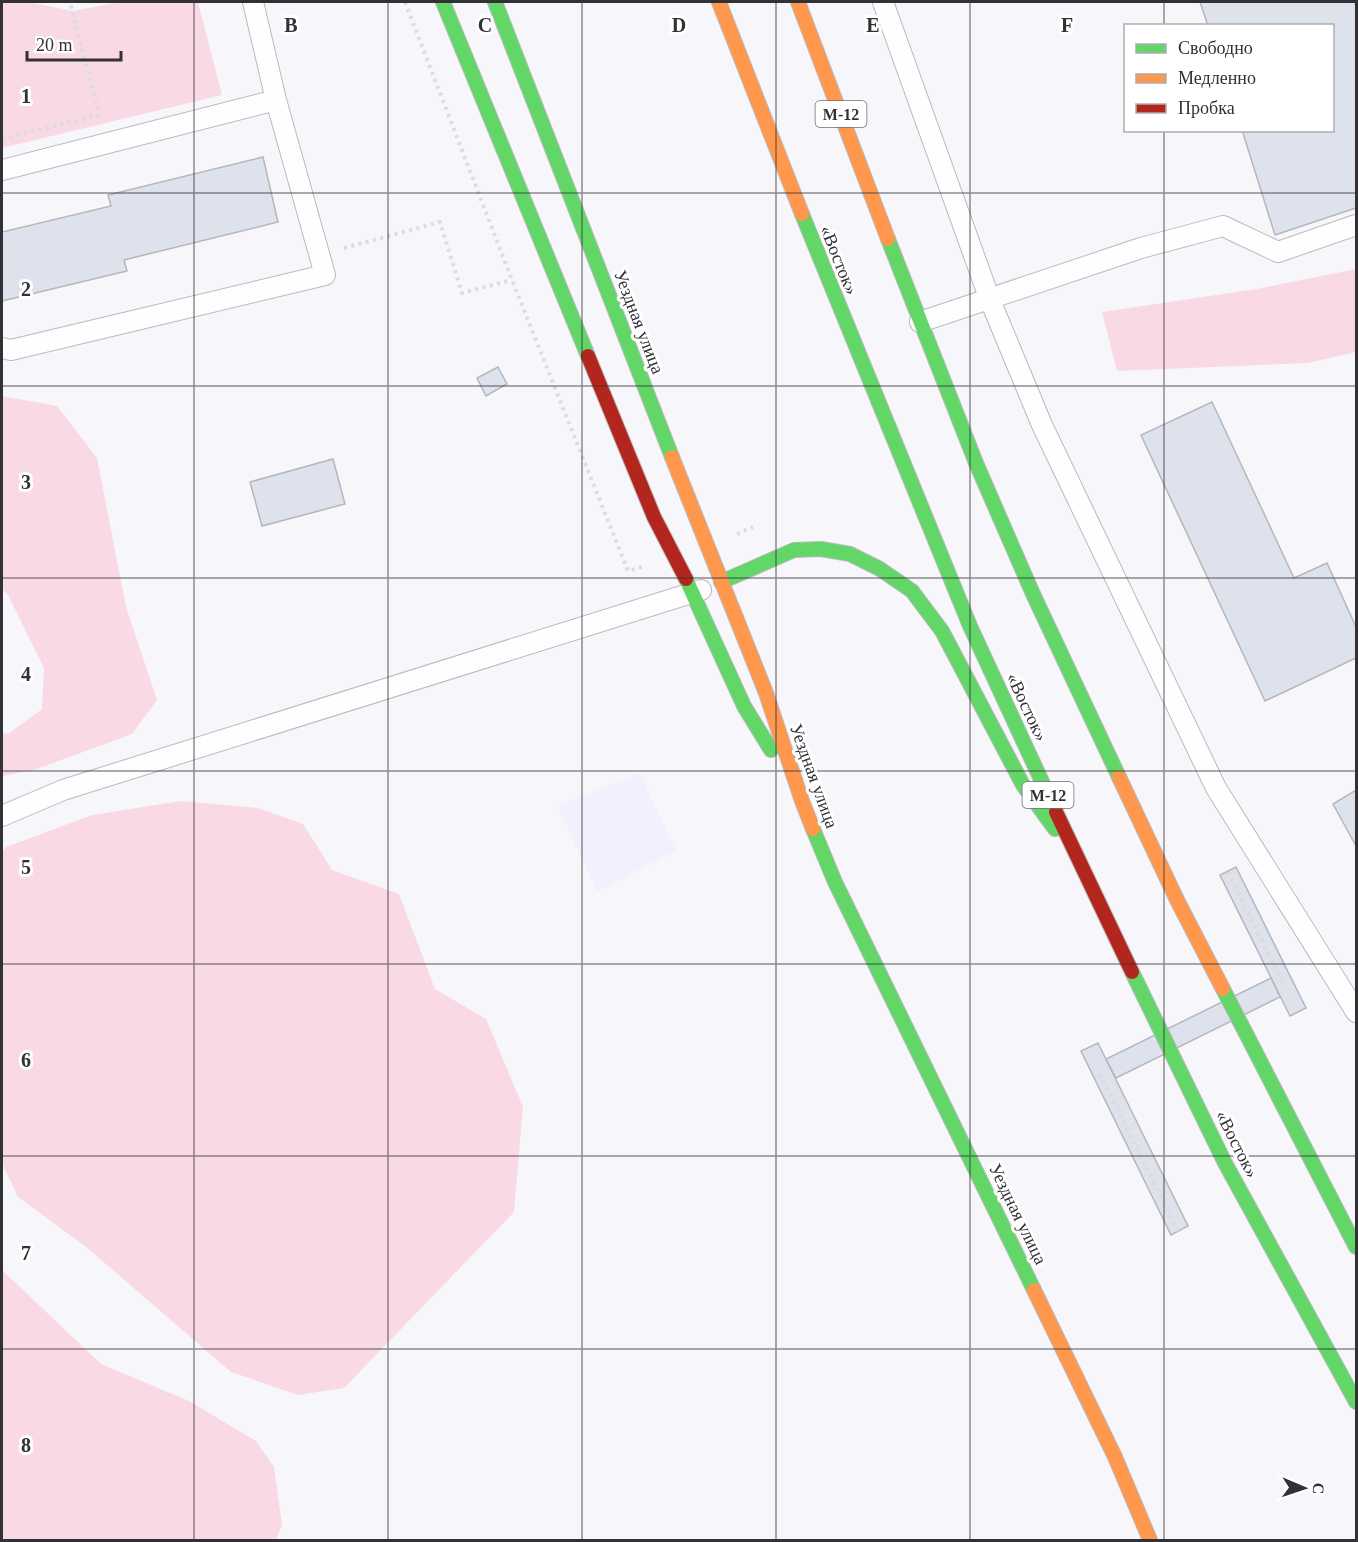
<svg xmlns="http://www.w3.org/2000/svg" width="1358" height="1542" viewBox="0 0 1358 1542" font-family="'Times New Roman',serif">
  <rect width="100%" height="100%" fill="#f7f7fb"/>
  <!-- built -->
  <path fill="#f1f0fd" d="M640,773L676,851L597,891L557,806Z"/>
  <!-- green -->
  <path fill="#f9d9e4" d="M2,2H28L73,11L120,2H198L222,95L2,148Z
    M1356,269V352L1308,363L1117,371L1102,312L1257,289Z
    M2,396L57,406L97,458L126,607L157,700L132,734L34,770L2,776V733L8,734L42,709L44,668L8,595L2,589Z
    M181,801L258,808L303,824L332,870L399,894L435,989L486,1019L523,1107L514,1212L344,1388L298,1395L231,1372L85,1246L18,1197L2,1163V852L6,847L92,815Z
    M2,1270L101,1364L189,1401L256,1441L274,1467L282,1525L276,1540H2Z"/>
  <!-- building -->
  <path fill="#dde2ec" stroke="#b5b7ba" stroke-width="1.5" d="M1200,2H1355L1356,7V208L1275,235L1242,130H1332V26H1208Z
    M263,157L278,222L124,260L127,271L2,301V232L111,206L108,195Z
    M498,367L507,384L486,396L477,378Z
    M1212,402L1294,578L1327,563L1356,627V658L1265,701L1141,435Z
    M333,459L345,504L262,526L250,482Z
    M1356,790V846L1333,804Z
    M1236,867L1306,1008L1290,1016L1220,875Z
    M1271,978L1280,997L1116,1078L1106,1059Z
    M1098,1043L1188,1226L1171,1235L1081,1051Z"/>
  <g fill="none" stroke-linecap="round" stroke-linejoin="round">
    <defs>
      <path id="lane" d="M883,2L990,300L1042,425L1216,788L1356,1012
        M2,170L276,100L253,2
        M920,322L1141,248L1223,226L1278,252L1356,225
        M2,348L11,350L325,275L276,100
        M2,816L63,790L701,590"/>
      <path id="fast" d="M443,2L588,356
        M495,2L672,457
        M802,214L970,626L1056,812
        M888,239L976,463L1033,594L1119,777
        M686,579L744,706L771,750
        M721,582L794,550L821,549L850,554L880,569L912,591L942,631L1023,785L1055,829
        M813,829L835,882L1034,1290
        M1132,972L1225,1163L1356,1402
        M1223,989L1356,1247"/>
      <path id="slow" d="M719,2L802,214
        M798,2L888,239
        M672,457L766,693L802,801L813,829
        M1119,777L1177,900L1223,989
        M1034,1290L1115,1457L1150,1540"/>
      <path id="jam" d="M588,356L654,517L686,579
        M1056,812L1132,972"/>
    </defs>
    <!-- lane casing -->
    <use href="#lane" stroke="#bababe" stroke-width="22"/>
    <!-- fast casing -->
    <use href="#fast" stroke="#bababe" stroke-width="16"/>
    <!-- slow casing -->
    <use href="#slow" stroke="#bababe" stroke-width="16"/>
    <!-- jam casing -->
    <use href="#jam" stroke="#bababe" stroke-width="16"/>
    <!-- path -->
    <path stroke="#dcdcdd" stroke-width="4" stroke-dasharray="3 4.5" stroke-linecap="butt" d="M405,2L512,280L628,571L645,566
      M2,139L99,115L70,2
      M344,248L440,222L462,293L512,280
      M737,534L753,527
      M1228,872L1283,984
      M1100,1074L1178,1231"/>
    <!-- lane -->
    <use href="#lane" stroke="#fefefe" stroke-width="20"/>
    <!-- fast -->
    <use href="#fast" stroke="#63d668" stroke-width="14"/>
    <!-- slow -->
    <use href="#slow" stroke="#ff974d" stroke-width="14"/>
    <!-- jam -->
    <use href="#jam" stroke="#b3261e" stroke-width="14"/>
  </g>
  <!-- grid -->
  <path fill="none" stroke="#313136" stroke-width="1.5" stroke-opacity="0.55" d="M194,2V1540M388,2V1540M582,2V1540M776,2V1540M970,2V1540M1164,2V26M1164,130V1540M2,193H1356M2,386H1356M2,578H1356M2,771H1356M2,964H1356M2,1156H1356M2,1349H1356"/>
  <g text-anchor="middle" dominant-baseline="central" stroke-width="6" stroke-linejoin="round" paint-order="stroke">
    <!-- shield labels -->
    <g fill="#fff" stroke="#6f6f72" stroke-width="1.5">
      <rect x="815.5" y="101" width="51" height="26" rx="4.5"/>
      <rect x="1022.5" y="782" width="51" height="26" rx="4.5"/>
    </g>
    <g font-size="16" font-weight="bold" fill="#313136">
      <text x="841" y="114">М-12</text>
      <text x="1048" y="795">М-12</text>
    </g>
    <!-- street labels -->
    <g font-size="18" fill="#313136" stroke="#fff">
      <text transform="translate(839 260) rotate(68)">«Восток»</text>
      <text transform="translate(639 322) rotate(69)">Уездная улица</text>
      <text transform="translate(1027 707) rotate(65)">«Восток»</text>
      <text transform="translate(814 776) rotate(70)">Уездная улица</text>
      <text transform="translate(1237 1144) rotate(63)">«Восток»</text>
      <text transform="translate(1018 1214) rotate(64)">Уездная улица</text>
    </g>
  </g>
  <g font-size="20" text-anchor="middle" font-weight="bold" fill="#313136" stroke="#fff" stroke-width="6" stroke-linejoin="round" paint-order="stroke">
    <text x="291" y="32">B</text>
    <text x="485" y="32">C</text>
    <text x="679" y="32">D</text>
    <text x="873" y="32">E</text>
    <text x="1067" y="32">F</text>
    <text x="26" y="103">1</text>
    <text x="26" y="296">2</text>
    <text x="26" y="489">3</text>
    <text x="26" y="681">4</text>
    <text x="26" y="874">5</text>
    <text x="26" y="1067">6</text>
    <text x="26" y="1260">7</text>
    <text x="26" y="1452">8</text>
  </g>
  <!-- border -->
  <rect width="1358" height="1542" fill="none" stroke="#313136" stroke-width="6"/>
  <!-- legend -->
  <rect x="1124" y="24" width="210" height="108" fill="#ffffff" stroke="#adadaf" stroke-width="1.5"/>
  <rect x="1136" y="44" width="30" height="9" fill="#63d668" stroke="#adadaf" stroke-width="1.5"/>
  <text x="1178" y="54" font-size="18" fill="#313136">Свободно</text>
  <rect x="1136" y="74" width="30" height="9" fill="#ff974d" stroke="#adadaf" stroke-width="1.5"/>
  <text x="1178" y="84" font-size="18" fill="#313136">Медленно</text>
  <rect x="1136" y="104" width="30" height="9" fill="#b3261e" stroke="#adadaf" stroke-width="1.5"/>
  <text x="1178" y="114" font-size="18" fill="#313136">Пробка</text>
  <!-- north arrow -->
  <g transform="translate(1304 1488) rotate(92)" stroke="#ffffff" stroke-width="4.5" paint-order="stroke">
  <path d="M0-4.5L10 22L0 15L-10 22Z" fill="#313136"/>
  <text y="-9" font-size="16" font-weight="bold" text-anchor="middle" fill="#313136">С</text>
  </g>
  <!-- scale -->
  <path d="M27 51v9h94v-9" fill="none" stroke="#313136" stroke-width="3"/>
  <text x="36" y="51" font-size="18" fill="#313136" stroke="#ffffff" stroke-width="4.5" paint-order="stroke">20 m</text>
</svg>
